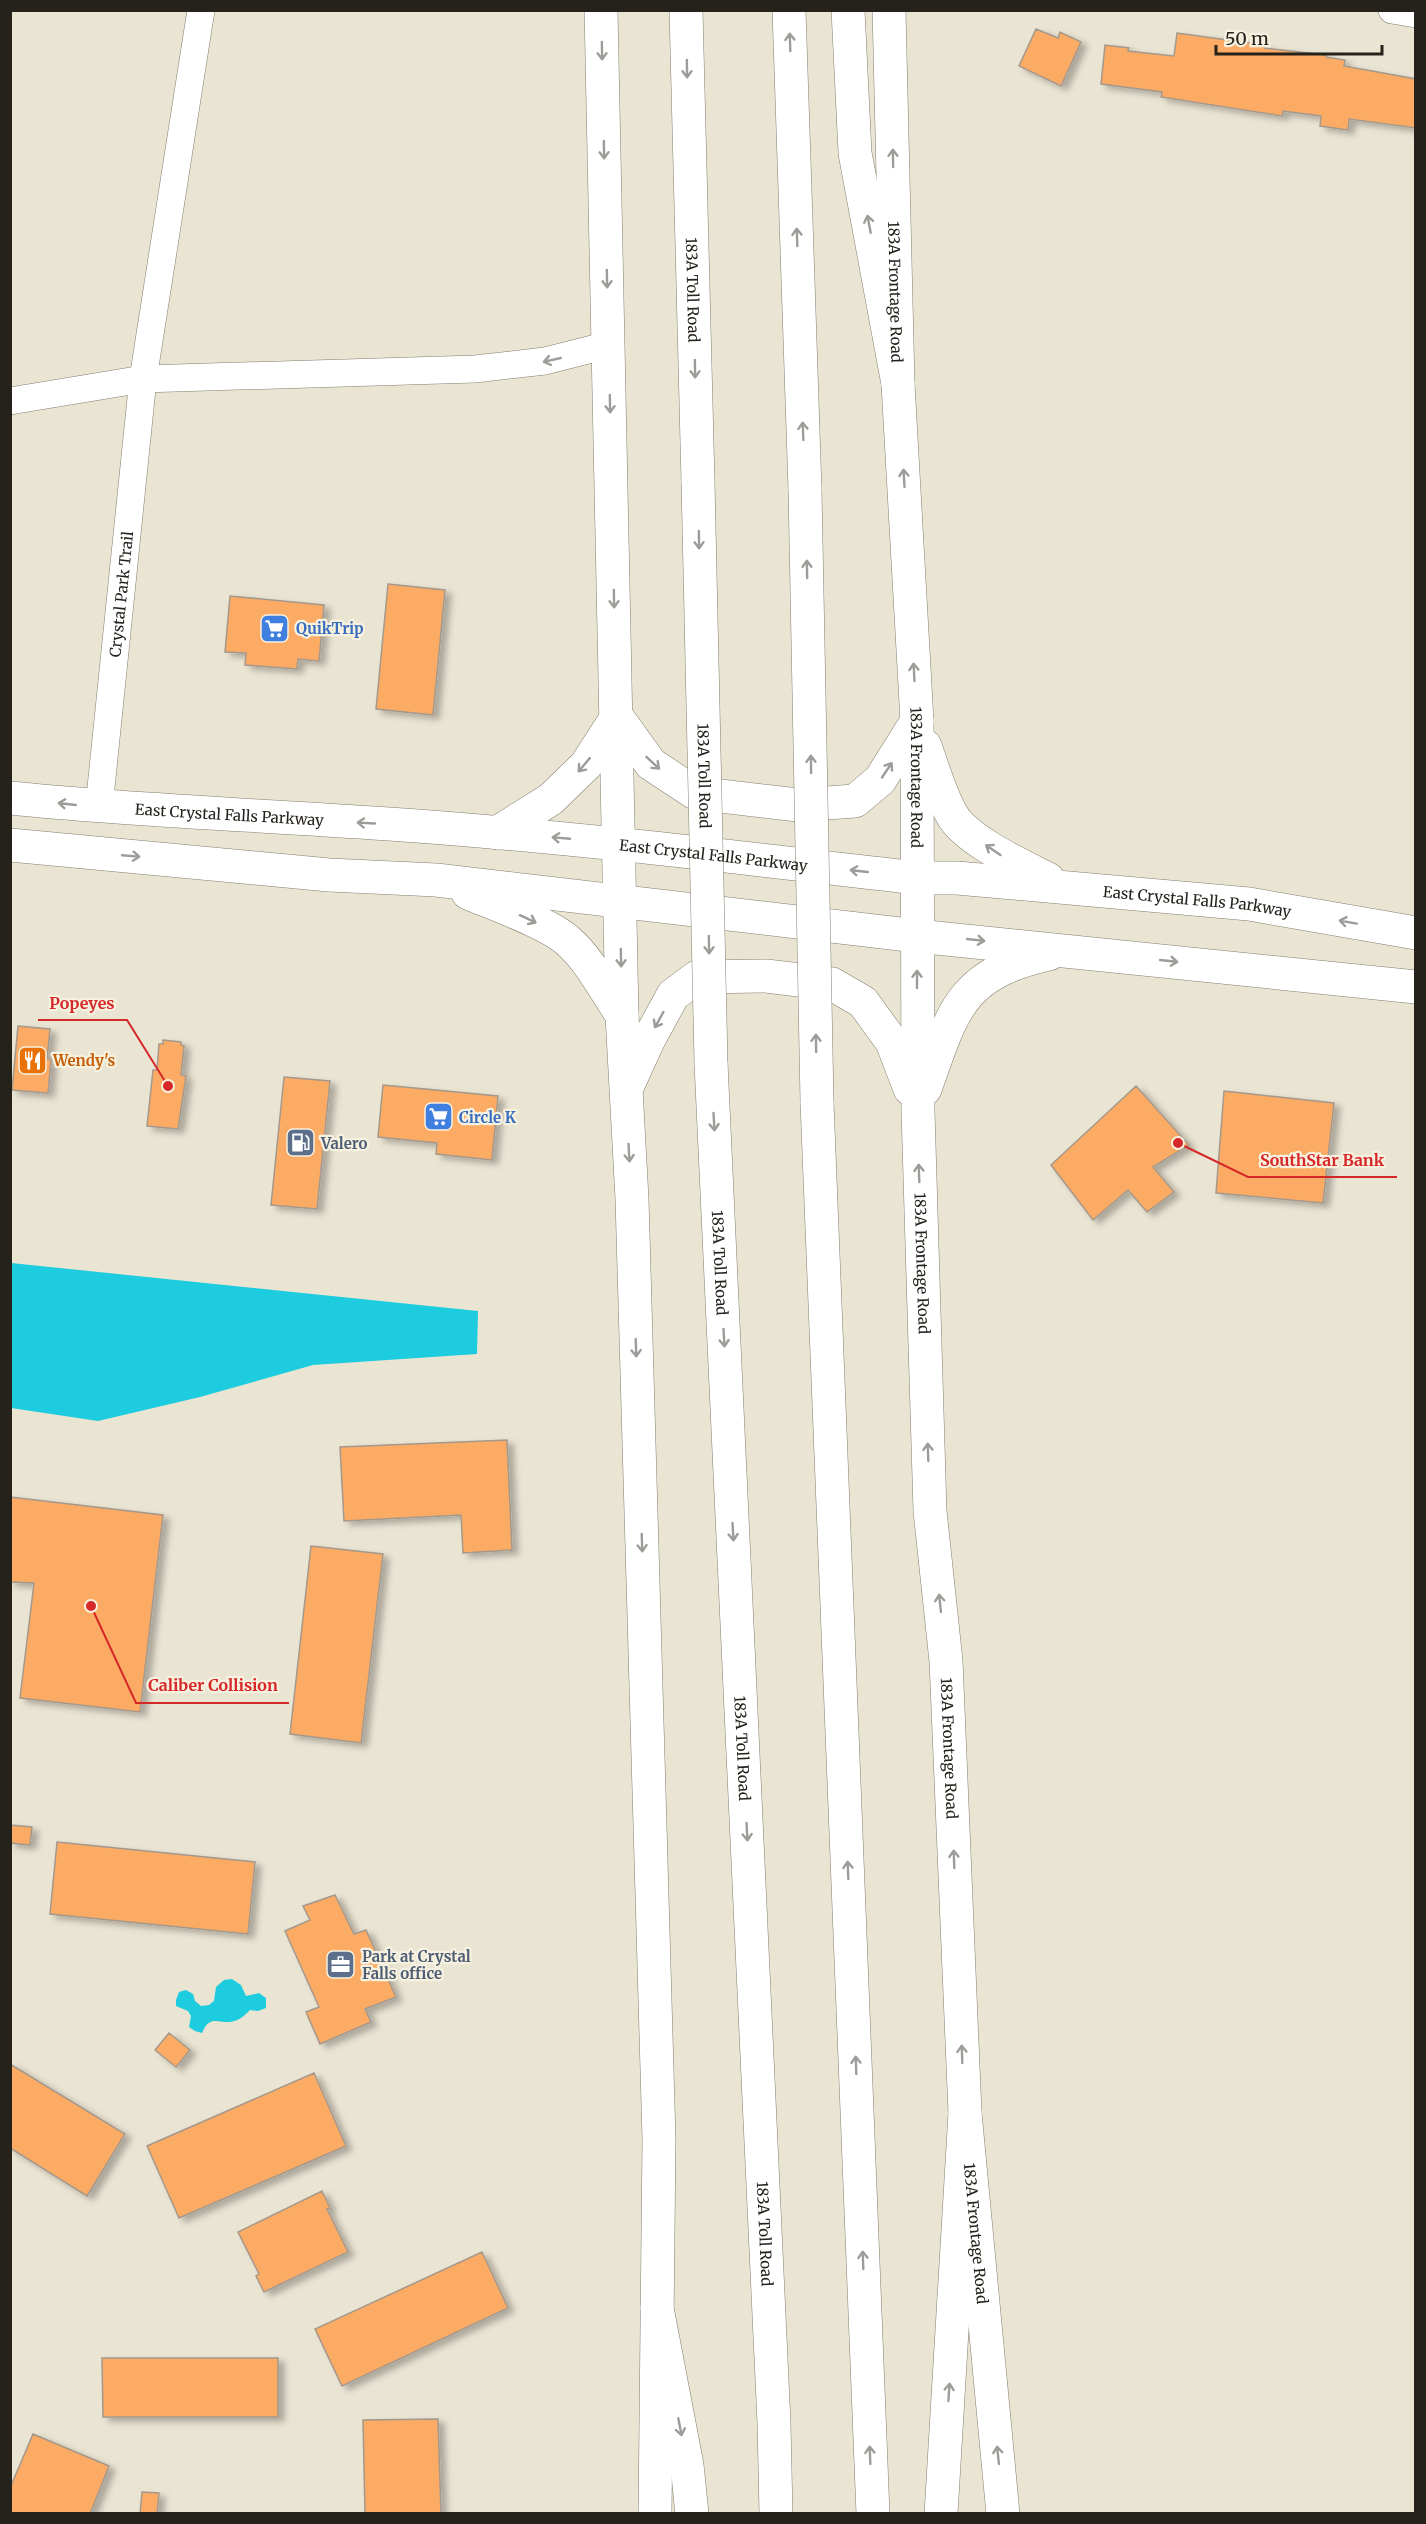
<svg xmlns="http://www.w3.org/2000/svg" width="1426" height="2524" viewBox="0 0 1426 2524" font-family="Merriweather,serif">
  <defs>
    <filter id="shadow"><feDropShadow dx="6" dy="4" stdDeviation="3" flood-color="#0004"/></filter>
  </defs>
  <rect width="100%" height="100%" fill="#eae4d3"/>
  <!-- water -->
  <path fill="#1dcddf" d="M11,1263L478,1311L477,1354L313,1365L200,1397L98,1421L11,1408Z
    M232,1979L241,1985L246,1996L259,1993L266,1998V2008L258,2011L250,2010C226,2037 213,2006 202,2033L195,2031L189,2027L191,2016L188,2011L176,2006V2000L179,1992L186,1990L193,1994L195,2001L201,2006L209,2005L214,2001L216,1987L224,1980Z"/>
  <!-- building -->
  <path fill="#fbab63" stroke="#a5988c" stroke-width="1.5" filter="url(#shadow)" d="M1036,29L1058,38L1060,32L1081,42L1061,86L1019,66Z
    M1177,33L1264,45V48L1326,55V57L1345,60L1344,66L1416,79V128L1349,119L1348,130L1320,126L1321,116L1283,111L1282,116L1161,97L1162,92L1101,84L1105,45L1129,48L1128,51L1174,56Z
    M388,584L445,590L433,715L376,709Z
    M230,596L324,605L319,661L298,659L297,669L245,665L246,653L225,652Z
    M18,1026L50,1029L47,1059L51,1060L48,1093L12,1090Z
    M163,1040L181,1042V1045L184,1046L181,1075L186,1076L178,1129L147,1126L153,1070H157L159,1044H163Z
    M284,1077L330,1081L317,1209L271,1205Z
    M383,1085L498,1096L492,1160L436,1154L437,1143L378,1137Z
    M1136,1086L1189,1145L1153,1167L1174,1192L1147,1212L1128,1190L1093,1220L1051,1165Z
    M1224,1091L1334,1103L1323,1203L1216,1193Z
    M507,1440L512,1550L463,1553L461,1515L344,1521L340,1447Z
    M10,1497L163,1515L140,1712L20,1698L34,1583L10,1582Z
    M311,1546L383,1554L361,1743L290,1734Z
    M10,1825L32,1827L30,1845L10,1843Z
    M57,1842L255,1862L248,1934L50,1914Z
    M335,1895L354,1934L366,1930L396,1997L365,2009L371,2022L320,2044L306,2012L319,2007L285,1931L310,1920L303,1906Z
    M169,2033L190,2050L176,2067L155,2050Z
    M10,2064L125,2134L87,2196L10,2148Z
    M314,2073L346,2146L179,2218L147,2146Z
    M322,2191L330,2208L327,2209L348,2252L264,2292L256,2276L259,2274L238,2232Z
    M482,2252L508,2308L342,2386L315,2329Z
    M102,2358H278V2417H103Z
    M438,2419L441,2514H365L363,2420Z
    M33,2434L109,2466L90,2514H10V2488Z
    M142,2492L159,2493L157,2514H140Z"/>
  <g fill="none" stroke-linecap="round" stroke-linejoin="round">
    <defs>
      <g id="street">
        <path d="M1392,10L1416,14"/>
        <path d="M10,401L143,379L475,369L545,361L608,345"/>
        <path id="s1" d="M99,807L143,379L201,10"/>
      </g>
      <g id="secondary">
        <path d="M601,10L622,1015L632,1199L659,2139L655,2514"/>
        <path id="s2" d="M889,10L898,384L917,721L918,1111L930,1511L946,1661L965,2113L1003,2514"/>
        <path d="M617,717L651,764L695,793L798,805L855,801L880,780L917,721"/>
        <path d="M925,746C933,768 940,794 952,815C966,840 1022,866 1048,879"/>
        <path id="s3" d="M10,798C137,811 263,815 389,824C566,836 741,858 917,878H957L1249,904L1416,933"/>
        <path d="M497,833L551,799L586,765L617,717"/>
        <path d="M10,845L329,875L436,880L917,936L1416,987"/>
        <path d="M468,893C494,904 548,923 568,941C590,960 605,991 622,1015"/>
        <path d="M628,1085L649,1039L673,995L697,977L766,976L832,984L863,1002L892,1042L910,1089"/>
        <path d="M925,1089C953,1011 959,974 1049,954"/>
      </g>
      <g id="highway">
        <path id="s4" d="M686,10L698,482"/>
        <path d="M789,10L805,490"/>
        <path d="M848,10L855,153L898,384"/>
        <path id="s5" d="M711,1063L774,2423L776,2514"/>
        <path d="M817,1102L873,2514"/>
        <path d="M657,2308L687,2465L692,2514"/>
        <path d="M941,2514L965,2113"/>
      </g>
    </defs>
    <!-- street casing -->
    <use href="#street" stroke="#847e6f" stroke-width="28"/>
    <!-- secondary casing -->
    <use href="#secondary" stroke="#847e6f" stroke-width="34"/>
    <!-- highway casing -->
    <use href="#highway" stroke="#847e6f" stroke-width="34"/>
    <!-- street -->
    <use href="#street" stroke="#fff" stroke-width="27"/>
    <!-- secondary -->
    <use href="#secondary" stroke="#fff" stroke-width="33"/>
    <!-- highway -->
    <use href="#highway" stroke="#fff" stroke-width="33"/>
    <defs>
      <g id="highway-bridge">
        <path id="s6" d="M698,482L711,1063"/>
        <path d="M805,490L817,1102"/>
      </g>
    </defs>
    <!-- highway-bridge casing -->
    <use href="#highway-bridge" stroke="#847e6f" stroke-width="34" stroke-linecap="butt"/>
    <!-- highway-bridge -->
    <use href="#highway-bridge" stroke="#fff" stroke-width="33"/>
  </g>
  <!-- one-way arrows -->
  <defs><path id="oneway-shaft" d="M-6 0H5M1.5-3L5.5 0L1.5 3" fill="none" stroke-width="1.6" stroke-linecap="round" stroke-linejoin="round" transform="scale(1.5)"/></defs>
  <g stroke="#9d9c99">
    <use href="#oneway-shaft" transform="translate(790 42) rotate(-92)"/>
    <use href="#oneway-shaft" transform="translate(602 51) rotate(89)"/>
    <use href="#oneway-shaft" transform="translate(687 69) rotate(89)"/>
    <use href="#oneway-shaft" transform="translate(604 150) rotate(89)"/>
    <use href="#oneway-shaft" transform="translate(893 158) rotate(-91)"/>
    <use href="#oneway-shaft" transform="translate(869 224) rotate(-101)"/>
    <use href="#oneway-shaft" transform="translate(797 237) rotate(-92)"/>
    <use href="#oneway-shaft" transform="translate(607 279) rotate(89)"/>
    <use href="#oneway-shaft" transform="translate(552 360) rotate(167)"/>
    <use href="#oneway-shaft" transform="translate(695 369) rotate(89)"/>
    <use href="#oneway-shaft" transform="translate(610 404) rotate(89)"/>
    <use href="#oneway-shaft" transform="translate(803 431) rotate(-92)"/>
    <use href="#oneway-shaft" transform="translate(904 478) rotate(-93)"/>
    <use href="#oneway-shaft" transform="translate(699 540) rotate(89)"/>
    <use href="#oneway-shaft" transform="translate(807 569) rotate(-91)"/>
    <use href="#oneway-shaft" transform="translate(614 599) rotate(89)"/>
    <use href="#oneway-shaft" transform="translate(914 672) rotate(-93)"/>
    <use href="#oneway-shaft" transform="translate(653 763) rotate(43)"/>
    <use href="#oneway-shaft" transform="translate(811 764) rotate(-91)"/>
    <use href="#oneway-shaft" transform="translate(584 765) rotate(130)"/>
    <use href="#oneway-shaft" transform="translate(887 770) rotate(-56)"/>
    <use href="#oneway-shaft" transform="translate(67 804) rotate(-174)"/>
    <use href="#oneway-shaft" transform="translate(366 823) rotate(-177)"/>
    <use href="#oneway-shaft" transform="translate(561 838) rotate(-175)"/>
    <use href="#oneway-shaft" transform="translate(993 850) rotate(-146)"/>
    <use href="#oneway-shaft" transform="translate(131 856) rotate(5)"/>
    <use href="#oneway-shaft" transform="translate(859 871) rotate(-174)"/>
    <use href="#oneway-shaft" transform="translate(528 919) rotate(25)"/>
    <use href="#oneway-shaft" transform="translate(1348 922) rotate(-170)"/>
    <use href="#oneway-shaft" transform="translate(976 940) rotate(6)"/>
    <use href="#oneway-shaft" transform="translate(709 945) rotate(89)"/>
    <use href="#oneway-shaft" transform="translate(621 958) rotate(89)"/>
    <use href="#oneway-shaft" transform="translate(1169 961) rotate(6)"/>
    <use href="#oneway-shaft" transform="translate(917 979) rotate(-90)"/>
    <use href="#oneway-shaft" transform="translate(659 1020) rotate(119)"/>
    <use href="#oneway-shaft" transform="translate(816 1043) rotate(-91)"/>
    <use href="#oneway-shaft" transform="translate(714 1122) rotate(87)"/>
    <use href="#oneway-shaft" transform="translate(629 1153) rotate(87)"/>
    <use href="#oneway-shaft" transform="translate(919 1173) rotate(-92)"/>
    <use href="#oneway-shaft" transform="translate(724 1338) rotate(87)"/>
    <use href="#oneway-shaft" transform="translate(636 1348) rotate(88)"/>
    <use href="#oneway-shaft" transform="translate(928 1452) rotate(-92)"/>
    <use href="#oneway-shaft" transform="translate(733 1532) rotate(87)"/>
    <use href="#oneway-shaft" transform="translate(642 1543) rotate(88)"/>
    <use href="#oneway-shaft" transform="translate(940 1603) rotate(-96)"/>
    <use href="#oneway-shaft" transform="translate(747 1832) rotate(87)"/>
    <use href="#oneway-shaft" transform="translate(954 1859) rotate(-92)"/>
    <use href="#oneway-shaft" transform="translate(848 1870) rotate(-92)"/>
    <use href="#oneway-shaft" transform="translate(962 2054) rotate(-92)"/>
    <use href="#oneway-shaft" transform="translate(856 2065) rotate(-92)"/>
    <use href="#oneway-shaft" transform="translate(863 2260) rotate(-92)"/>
    <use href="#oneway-shaft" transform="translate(949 2392) rotate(-86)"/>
    <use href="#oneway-shaft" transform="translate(680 2427) rotate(79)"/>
    <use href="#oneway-shaft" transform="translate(870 2455) rotate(-92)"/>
    <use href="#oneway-shaft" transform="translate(998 2455) rotate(-96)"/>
  </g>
  <!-- icons -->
  <defs>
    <symbol id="supermarket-square" viewBox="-11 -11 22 22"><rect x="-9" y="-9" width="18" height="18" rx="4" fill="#3f7fe0" stroke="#f7f1e0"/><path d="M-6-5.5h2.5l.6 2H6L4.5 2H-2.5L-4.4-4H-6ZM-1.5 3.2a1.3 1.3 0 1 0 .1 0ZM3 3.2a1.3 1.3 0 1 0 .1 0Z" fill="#fff"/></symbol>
    <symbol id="restaurant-square" viewBox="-11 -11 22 22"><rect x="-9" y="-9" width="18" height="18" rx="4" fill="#e8710a" stroke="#f7f1e0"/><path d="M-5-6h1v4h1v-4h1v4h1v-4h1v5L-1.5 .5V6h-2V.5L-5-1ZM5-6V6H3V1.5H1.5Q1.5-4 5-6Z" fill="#fff"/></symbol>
    <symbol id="fuel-square" viewBox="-11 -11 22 22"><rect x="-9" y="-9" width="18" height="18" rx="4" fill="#5c6f8a" stroke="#f7f1e0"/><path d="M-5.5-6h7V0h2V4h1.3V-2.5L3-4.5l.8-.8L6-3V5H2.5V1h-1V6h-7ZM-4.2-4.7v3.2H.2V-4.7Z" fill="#fff"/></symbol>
    <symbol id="office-square" viewBox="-11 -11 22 22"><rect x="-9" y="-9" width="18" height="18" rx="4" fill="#5c6f8a" stroke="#f7f1e0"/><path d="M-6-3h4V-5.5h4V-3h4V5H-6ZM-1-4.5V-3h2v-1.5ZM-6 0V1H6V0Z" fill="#fff"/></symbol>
  </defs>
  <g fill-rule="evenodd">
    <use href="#supermarket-square" x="258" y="612" width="33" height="33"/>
    <use href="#restaurant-square" x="16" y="1044" width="33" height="33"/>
    <use href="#supermarket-square" x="422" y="1100" width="33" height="33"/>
    <use href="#fuel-square" x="284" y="1126" width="33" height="33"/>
    <use href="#office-square" x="324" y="1948" width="33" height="33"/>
  </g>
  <g text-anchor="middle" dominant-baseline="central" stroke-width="4.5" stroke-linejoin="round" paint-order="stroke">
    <!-- street labels -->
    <g font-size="15" fill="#25221c" stroke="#f7f1e0">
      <text stroke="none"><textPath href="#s4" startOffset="280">183A Toll Road</textPath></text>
      <text stroke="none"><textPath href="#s2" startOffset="282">183A Frontage Road</textPath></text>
      <text stroke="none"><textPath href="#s1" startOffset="214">Crystal Park Trail</textPath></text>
      <text stroke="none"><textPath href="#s6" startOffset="294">183A Toll Road</textPath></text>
      <text stroke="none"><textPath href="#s2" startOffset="768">183A Frontage Road</textPath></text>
      <text stroke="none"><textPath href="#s3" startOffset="220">East Crystal Falls Parkway</textPath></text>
      <text stroke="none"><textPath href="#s3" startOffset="706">East Crystal Falls Parkway</textPath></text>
      <text stroke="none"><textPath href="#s3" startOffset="1192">East Crystal Falls Parkway</textPath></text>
      <text stroke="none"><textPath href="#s5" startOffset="200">183A Toll Road</textPath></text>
      <text stroke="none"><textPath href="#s2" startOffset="1254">183A Frontage Road</textPath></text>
      <text stroke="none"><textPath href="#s5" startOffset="686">183A Toll Road</textPath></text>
      <text stroke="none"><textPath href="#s2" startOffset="1740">183A Frontage Road</textPath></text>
      <text stroke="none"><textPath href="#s5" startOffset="1172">183A Toll Road</textPath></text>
      <text stroke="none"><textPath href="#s2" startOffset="2226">183A Frontage Road</textPath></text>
    </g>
    <!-- shop labels -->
    <g font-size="15" font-weight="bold" fill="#366cbe" stroke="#f7f1e0" text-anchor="start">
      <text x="296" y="628">QuikTrip</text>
      <text x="459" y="1117">Circle K</text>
    </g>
    <!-- food labels -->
    <g font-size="15" font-weight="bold" fill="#c56008" stroke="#f7f1e0" text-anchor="start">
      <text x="53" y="1060">Wendy's</text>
    </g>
    <!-- service labels -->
    <g font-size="15" font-weight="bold" fill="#4e5e75" stroke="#f7f1e0" text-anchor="start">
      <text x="321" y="1143">Valero</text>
      <text x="362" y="1956">Park at Crystal<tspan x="362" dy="17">Falls office</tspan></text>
    </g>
  </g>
  <!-- callouts -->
  <path fill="none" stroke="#d62828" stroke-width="2" d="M168 1086L127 1020H38M1178 1143L1248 1177H1397M91 1606L136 1703H289"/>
  <g fill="#d62828" stroke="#f7f1e0" stroke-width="2">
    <circle cx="168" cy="1086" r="6"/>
    <circle cx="1178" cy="1143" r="6"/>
    <circle cx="91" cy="1606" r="6"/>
  </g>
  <g font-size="16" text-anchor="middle" font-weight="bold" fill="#d62828" stroke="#f7f1e0" stroke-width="4.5" stroke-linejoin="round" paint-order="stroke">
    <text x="82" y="1009">Popeyes</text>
    <text x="1322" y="1166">SouthStar Bank</text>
    <text x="213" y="1691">Caliber Collision</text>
  </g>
  <!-- border -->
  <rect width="1426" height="2524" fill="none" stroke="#25221c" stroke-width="24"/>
  <!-- scale -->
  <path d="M1216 45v9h166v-9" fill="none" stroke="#25221c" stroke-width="3"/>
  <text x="1225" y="45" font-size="18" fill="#25221c" stroke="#f7f1e0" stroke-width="4.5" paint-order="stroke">50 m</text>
</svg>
